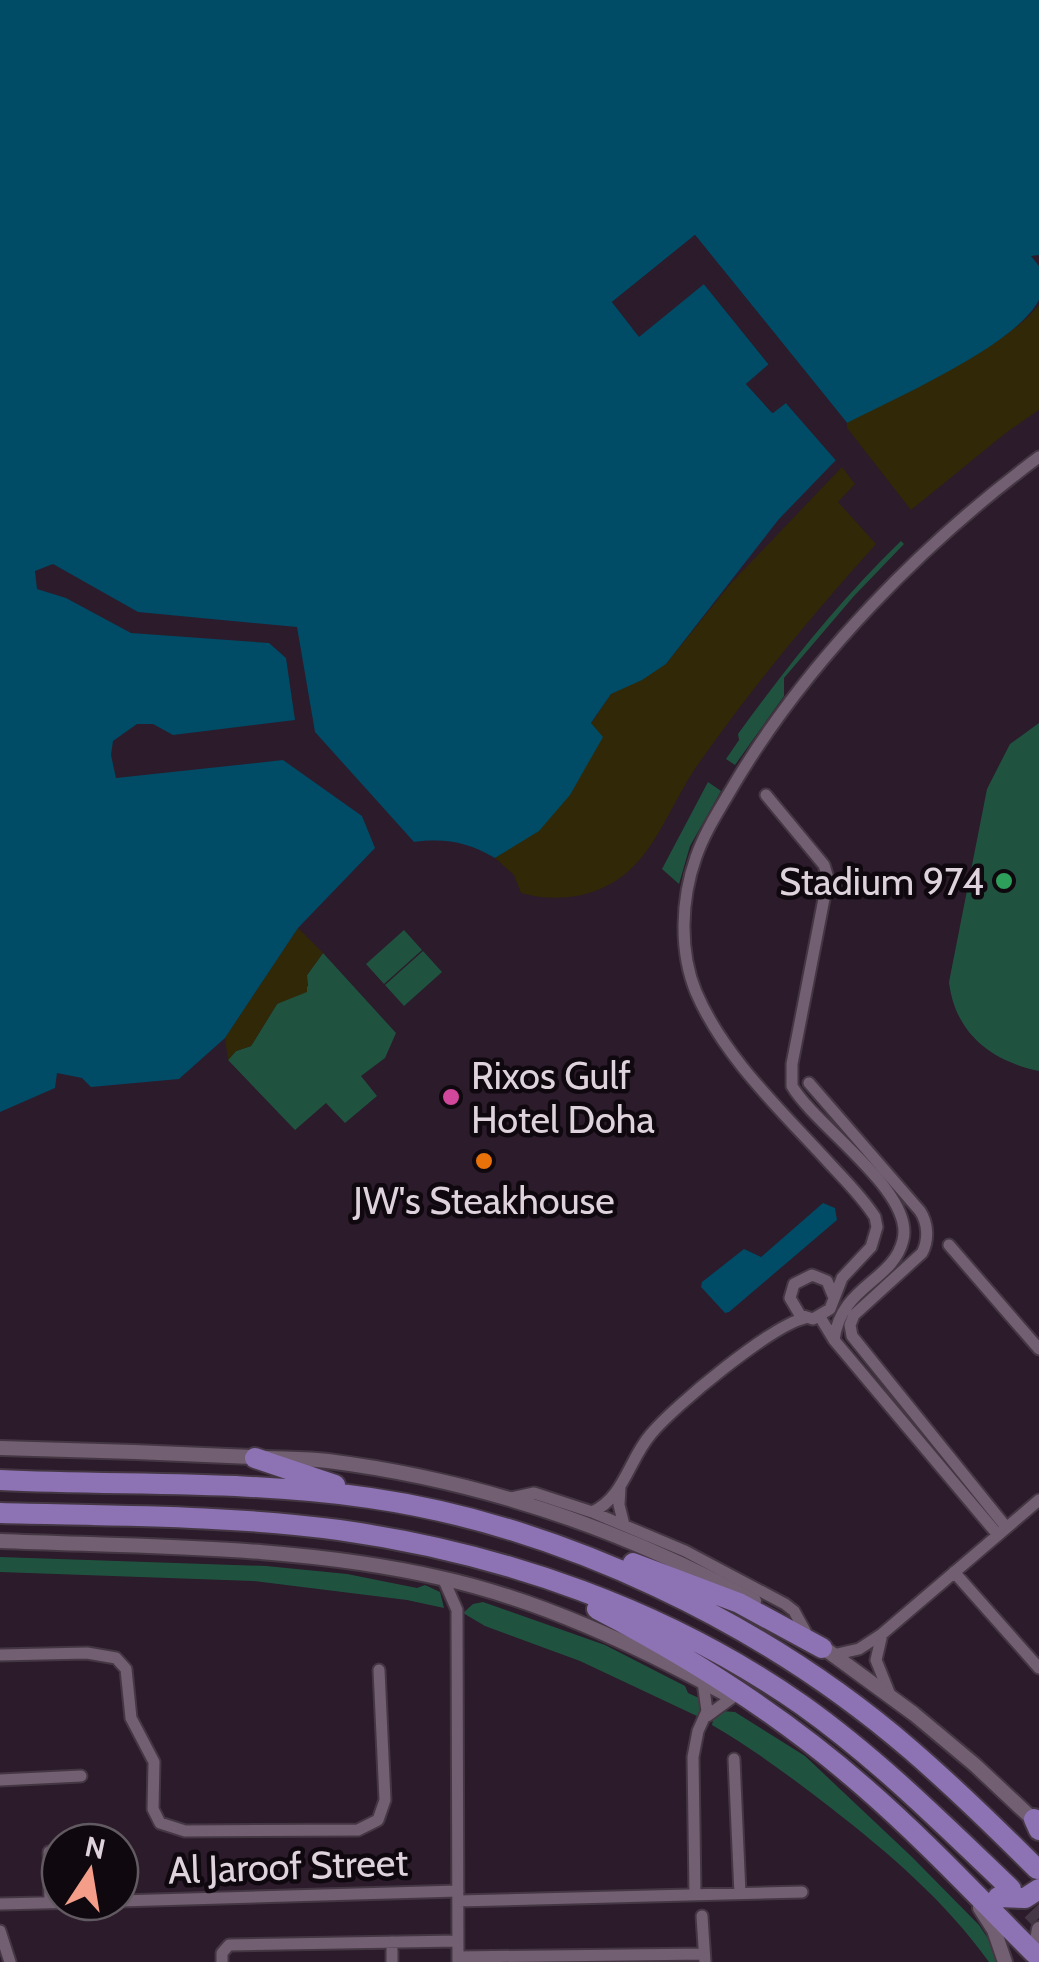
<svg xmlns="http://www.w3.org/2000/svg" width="1039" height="1962" viewBox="0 0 1039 1962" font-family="Cabin,sans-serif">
  <rect width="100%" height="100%" fill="#2b1b2b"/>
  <!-- green -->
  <path fill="#20533f" d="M901,541L904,544L854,596L784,678V696L735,765L726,759L739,740L738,734C788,665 840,600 901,541Z
    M1039,723V1071C991,1061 955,1033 949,982L987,789L1010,744Z
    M708,782L721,791L690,846L679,884L662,869Z
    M404,930L422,950L384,984L366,964Z
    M423,951L442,972L404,1006L385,985Z
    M323,953L396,1033L385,1058L361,1076L377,1096L345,1123L326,1103L295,1130L228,1060L236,1051L251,1046L277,1004L308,986L307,975Z
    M0,1557L266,1566L347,1574L417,1588L425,1585L440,1592L444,1608L407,1600L253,1581L0,1572Z
    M483,1602L605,1645L685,1686L688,1693L699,1698L702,1705L699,1717L580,1661L485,1626L463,1613L473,1604Z
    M722,1711L735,1712L805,1756L912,1857L979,1925L993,1946L998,1962H989C945,1901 890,1854 831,1808C792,1778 755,1750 712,1725L714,1716Z"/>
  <!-- sand -->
  <path fill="#312807" d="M1039,305V410L1007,432L911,510L844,424C899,396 1001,351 1039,305Z
    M842,467L855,484L838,502L876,544C813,614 753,686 699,763C672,800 656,855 617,880C588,899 553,902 521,893L514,875L495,858L543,825L591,724L611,694L666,664L732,582Z
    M298,928L323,953L307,975V992L277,1004L251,1046L236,1051L228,1060L225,1038Z"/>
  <!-- water -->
  <path fill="#004b65" d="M0,0H1039V255L1031,256L1039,266V300C1015,346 895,398 847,423L695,235L612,302L639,336L703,283L769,365L746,384L772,413L785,402L836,460L779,519L666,664L642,680L611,694L591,723L603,737L570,795L539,831L495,858C467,842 446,838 414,842L315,732L297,627L138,612L53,564L35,571L37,589L66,598L131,633L269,643L286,658L295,720L173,735L153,724H137L113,741L111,755L116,778L283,760L362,816L375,848L298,928L225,1038L179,1079L91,1087L82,1078L57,1073L55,1088L0,1112Z
    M823,1203L835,1208L837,1220L729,1312L725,1313L701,1287L702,1282L744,1249L761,1257Z"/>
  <!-- pier -->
  <path fill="#2b1b2b" d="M695,235L847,423V428L694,242L619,303L639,329L700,279H706L774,363L773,368L753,384L773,406L783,398L789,399L840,457L839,464L786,403L773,413L746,384L769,364L704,284L639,337L612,302Z"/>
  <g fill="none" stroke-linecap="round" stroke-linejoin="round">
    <!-- motorway-tunnel -->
    <path stroke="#463746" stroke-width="20" stroke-dasharray="20 10" stroke-linecap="butt" d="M1011,1889L1039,1918"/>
    <defs>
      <path id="minor" d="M766,795L824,865L828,878L792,1064V1086C816,1127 915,1192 903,1240C893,1282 841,1285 834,1340
        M809,1083L920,1211C928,1223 929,1240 922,1253L854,1315L850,1325L852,1336L1006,1527
        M949,1245L1039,1349
        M834,1298L827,1281L812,1275L794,1284L790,1298L800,1315L813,1319L830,1309L842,1278L871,1247L877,1227L875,1217C863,1198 846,1181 831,1165C783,1112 724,1058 696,992C679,951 681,899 696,857C705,831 721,807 735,783C809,659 923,543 1039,457
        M820,1317L834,1340L998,1535
        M620,1487L619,1505L624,1525
        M506,1499L534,1493L592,1512L685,1551L785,1604L794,1611L805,1631
        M592,1512C624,1498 629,1459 651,1434C675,1405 771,1326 805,1318
        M954,1572L1039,1668
        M443,1578L457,1610L458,1962
        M882,1634L876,1660L890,1695
        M0,1655L87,1653L116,1658L126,1669L131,1718L154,1762L153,1809L160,1823L185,1831L358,1830L378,1820L385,1800L379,1670
        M833,1655L859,1649L882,1634L1039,1500
        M707,1716L733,1697
        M734,1759L740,1894
        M0,1780L81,1776
        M49,1852L50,1903
        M695,1895L693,1757L698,1731L707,1711L703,1682
        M120,1901L458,1891
        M458,1901L802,1892
        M0,1904L82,1902
        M702,1916L705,1962
        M0,1931L10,1962
        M392,1942V1962
        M458,1957L704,1954
        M222,1962V1953L229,1945L458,1941"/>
      <path id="tertiary" d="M0,1448C84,1450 168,1453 252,1457C277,1459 303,1458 328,1461C477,1480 622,1529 754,1601
        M0,1541C147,1547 297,1545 441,1578C540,1600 635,1645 724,1693
        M817,1643L914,1714L975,1765L1039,1825
        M980,1908L994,1930L1005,1962
        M1034,1957L1039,1929"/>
      <path id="motorway" d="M255,1458L335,1485
        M0,1480C123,1486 247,1480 370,1498C562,1526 764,1623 911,1750C955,1788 996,1828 1037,1869
        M0,1513C113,1516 227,1515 339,1530C503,1553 666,1610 802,1705C878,1759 944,1825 1011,1889
        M633,1563L739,1603L822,1648
        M597,1609C692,1658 784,1717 864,1787C924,1839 978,1897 1034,1953
        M1034,1819L1039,1830
        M998,1897L1025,1898L1039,1889"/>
    </defs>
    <!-- minor casing -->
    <use href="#minor" stroke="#443743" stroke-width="15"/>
    <!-- tertiary casing -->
    <use href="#tertiary" stroke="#443743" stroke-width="18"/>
    <!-- motorway casing -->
    <use href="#motorway" stroke="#443743" stroke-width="24"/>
    <!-- minor -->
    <use href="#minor" stroke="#725f71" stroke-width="11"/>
    <!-- tertiary -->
    <use href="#tertiary" stroke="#725f71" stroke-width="14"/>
    <!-- motorway -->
    <use href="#motorway" stroke="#8d72b4" stroke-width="20"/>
  </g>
  <!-- markers -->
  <circle fill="#2e9e5b" stroke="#0f090f" stroke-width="4" cx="1004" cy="881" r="10"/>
  <circle fill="#d1479c" stroke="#0f090f" stroke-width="4" cx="451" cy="1097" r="10"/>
  <circle fill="#e8710a" stroke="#0f090f" stroke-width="4" cx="484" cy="1161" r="10"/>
  <g text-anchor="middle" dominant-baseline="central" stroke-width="9" stroke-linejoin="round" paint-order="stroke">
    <!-- poi labels -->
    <g font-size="38" fill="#ded3dd" stroke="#0f090f" text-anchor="end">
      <text x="984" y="881">Stadium 974</text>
      <text x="471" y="1075" text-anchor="start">Rixos Gulf<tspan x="471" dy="44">Hotel Doha</tspan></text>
      <text x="484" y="1200" text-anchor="middle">JW's Steakhouse</text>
    </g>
    <!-- street labels -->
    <g font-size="38" fill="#ded3dd" stroke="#0f090f">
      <text transform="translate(288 1866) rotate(-2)">Al Jaroof Street</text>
    </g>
  </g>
  <!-- north arrow -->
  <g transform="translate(90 1872) rotate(12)"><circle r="48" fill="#0f090f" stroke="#625a61" stroke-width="2.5"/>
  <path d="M0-8L18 38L0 25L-18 38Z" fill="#f49e8a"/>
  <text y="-15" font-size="28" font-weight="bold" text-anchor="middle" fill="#ded3dd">N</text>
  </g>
</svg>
